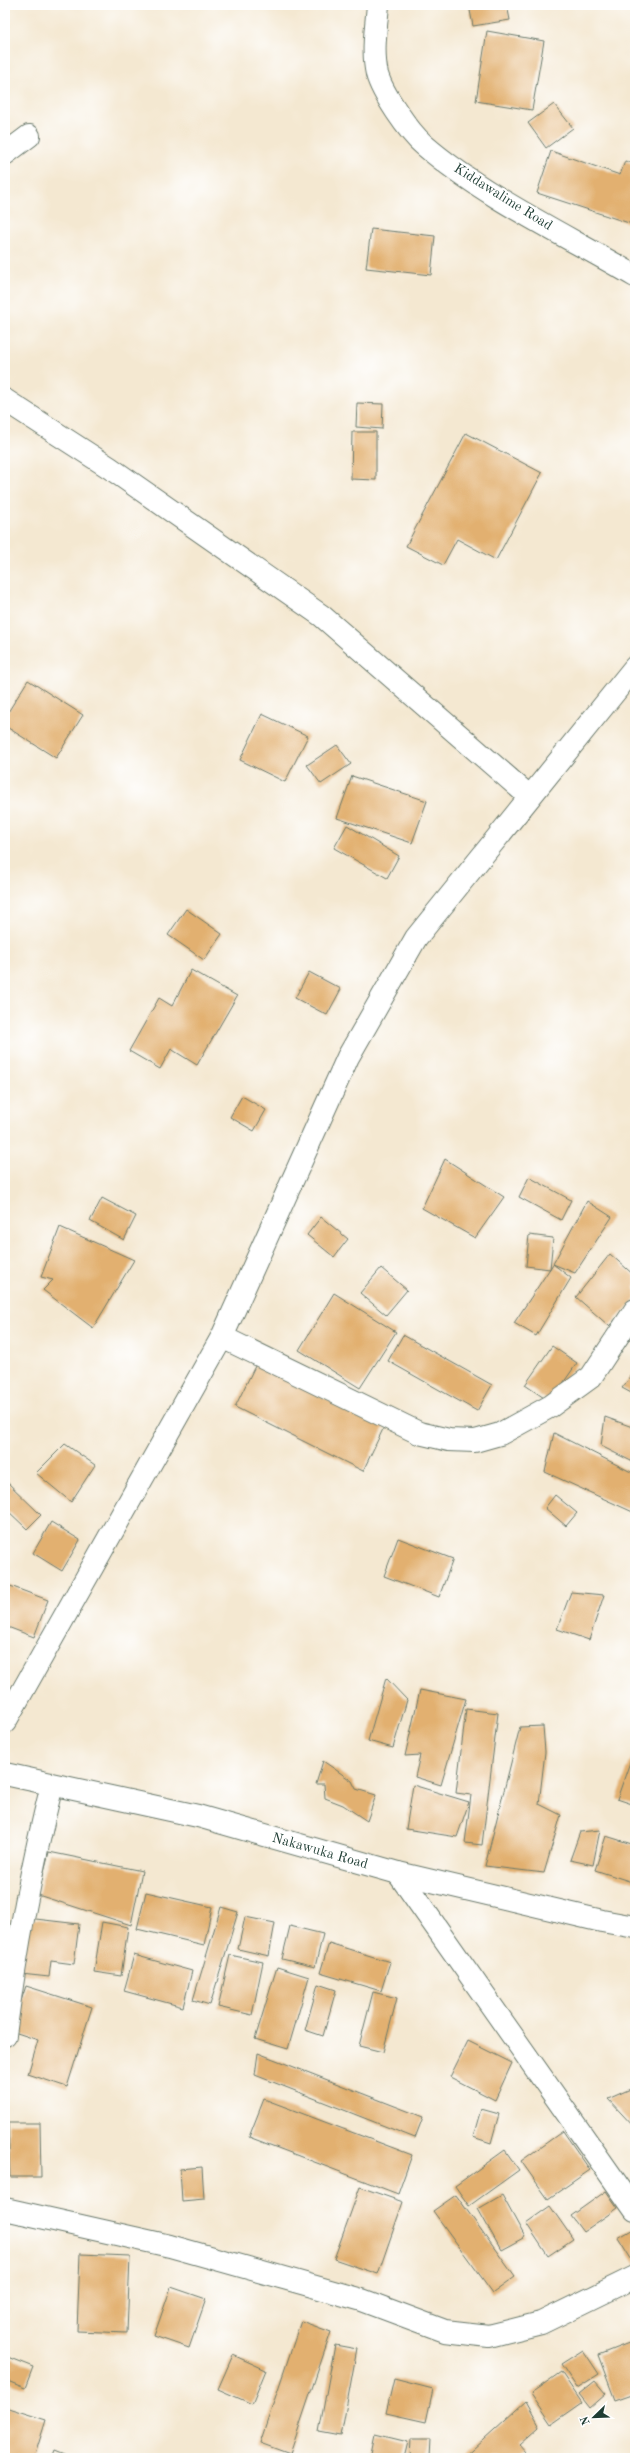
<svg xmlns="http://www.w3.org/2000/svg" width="640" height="2463" viewBox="0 0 640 2463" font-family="'Old Standard TT',serif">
  <rect width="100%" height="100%" fill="#fff"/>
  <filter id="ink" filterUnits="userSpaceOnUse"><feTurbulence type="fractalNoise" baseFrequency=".025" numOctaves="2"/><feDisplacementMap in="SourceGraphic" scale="8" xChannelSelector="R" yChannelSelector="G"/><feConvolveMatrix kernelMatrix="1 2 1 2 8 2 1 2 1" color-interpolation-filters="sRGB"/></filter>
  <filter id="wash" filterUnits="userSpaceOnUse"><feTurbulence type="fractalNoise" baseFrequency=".012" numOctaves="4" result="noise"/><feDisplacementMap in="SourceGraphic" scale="16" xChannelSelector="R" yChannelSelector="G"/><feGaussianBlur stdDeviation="0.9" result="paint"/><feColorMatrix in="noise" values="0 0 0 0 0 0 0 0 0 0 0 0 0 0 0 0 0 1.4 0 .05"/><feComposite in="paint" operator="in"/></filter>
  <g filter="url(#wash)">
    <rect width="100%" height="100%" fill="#f4e8d1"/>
    <g id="blocks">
      <!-- building -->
      <path fill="#e2b06f" d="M469,5H507L510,20L473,26Z
        M487,31L544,41L532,110L476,101Z
        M554,104L573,128L546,148L528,123Z
        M551,151L620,175L625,161L635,164V225L537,193Z
        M371,229L435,236L431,275L366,268Z
        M357,403L383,404L382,429L356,427Z
        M352,432H376V480L351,479Z
        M466,433L542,473L496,560L457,539L443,565L406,546Z
        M28,680L83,715L56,758L5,726V717Z
        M262,714L308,736L285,782L240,760Z
        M337,745L351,764L321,784L307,765Z
        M352,776L427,801L412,843L337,818Z
        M347,825L399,856L387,878L334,848Z
        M186,909L222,934L204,960L168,935Z
        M191,970L237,996L197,1065L171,1049L160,1069L129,1051L159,998L172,1006Z
        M309,972L341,989L327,1015L295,998Z
        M242,1096L266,1110L254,1131L230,1117Z
        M445,1159L504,1197L475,1238L422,1208Z
        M529,1177L571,1200L561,1220L519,1197Z
        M102,1198L136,1216L124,1240L90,1221Z
        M587,1201L612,1217L575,1273L553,1264L571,1278L536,1336L514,1323L553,1264Z
        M321,1217L348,1239L334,1257L307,1235Z
        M60,1227L134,1260L93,1328L43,1290L53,1280L41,1277Z
        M529,1235L553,1238L550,1269L526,1266Z
        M610,1254L635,1276V1299L609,1326L576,1297Z
        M381,1268L407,1290L386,1315L360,1293Z
        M334,1293L396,1332L360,1388L299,1350Z
        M403,1335L492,1385L477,1411L388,1361Z
        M552,1346L577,1363L550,1402L525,1385Z
        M256,1364L384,1427L363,1471L235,1407Z
        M635,1371V1395L622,1388Z
        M605,1417L635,1428V1463L601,1446Z
        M554,1433L635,1474V1513L545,1472Z
        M65,1444L95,1465L71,1502L36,1473Z
        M5,1480L41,1515L27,1529L5,1508Z
        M555,1495L577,1513L566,1526L545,1508Z
        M51,1522L80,1540L62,1571L33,1553Z
        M398,1538L453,1559L439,1597L384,1576Z
        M5,1584L48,1600L34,1637L5,1626Z
        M571,1592L604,1595L589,1640L557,1629Z
        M386,1678L407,1700L393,1748L368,1741Z
        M420,1690L466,1699L441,1785L415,1777L420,1755L405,1756Z
        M466,1709L498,1713L482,1845L465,1843L471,1795L456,1793Z
        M543,1726L545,1752L539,1804L561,1815L544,1873L485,1866L520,1727Z
        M635,1748V1805L617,1799Z
        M323,1761L352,1781L356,1789L376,1795L367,1821L343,1805L325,1798L324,1784H316Z
        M413,1785L469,1802L457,1837L406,1829Z
        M600,1830L593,1865L570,1860L580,1832Z
        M606,1836L635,1845V1883L595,1870Z
        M49,1852L142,1871L131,1925L38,1895Z
        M146,1892L212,1907L204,1945L137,1929Z
        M221,1907L238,1912L210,2005L193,2000Z
        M245,1917L275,1923L269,1956L238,1949Z
        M27,1918L79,1924L74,1964L51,1961L49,1977L21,1974Z
        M102,1922L128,1927L121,1976L94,1972Z
        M290,1926L323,1934L315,1967L282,1959Z
        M329,1943L390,1962L381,1991L320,1973Z
        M134,1955L192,1971L183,2007L124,1991Z
        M230,1955L263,1962L252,2015L218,2007Z
        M277,1967L309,1977L288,2049L255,2039Z
        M318,1984L336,1990L323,2036L305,2030Z
        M26,1986L92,2007L67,2087L28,2074L38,2040L11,2031Z
        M373,1992L397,1998L383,2052L359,2046Z
        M468,2041L512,2063L495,2100L450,2077Z
        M258,2053L423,2117L415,2138L255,2075Z
        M635,2087V2128L608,2099Z
        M264,2099L412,2155L398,2194L249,2137Z
        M481,2109L499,2114L491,2143L473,2137Z
        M8,2123H40L41,2177H10Z
        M563,2131L590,2170L548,2199L521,2161Z
        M505,2150L519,2170L469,2206L455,2186Z
        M202,2167L204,2199L182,2201L180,2169Z
        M360,2187L403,2202L378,2274L334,2259Z
        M606,2191L618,2208L583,2232L571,2216Z
        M456,2195L515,2277L493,2293L433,2211Z
        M502,2195L525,2237L501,2250L478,2209Z
        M550,2206L573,2239L548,2256L526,2223Z
        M635,2228V2265L618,2238Z
        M80,2254L130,2256L127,2333L77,2331Z
        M171,2287L206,2299L189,2348L154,2336Z
        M301,2321L331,2332L290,2454L260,2443Z
        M634,2341L635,2393L615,2400L598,2355Z
        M335,2345L357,2349L341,2436L319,2432Z
        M583,2350L599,2374L577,2388L561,2364Z
        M233,2355L266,2370L252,2404L218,2389Z
        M5,2356L33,2367L25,2388L5,2380Z
        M561,2372L582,2403L552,2424L531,2393Z
        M394,2379L433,2389L426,2422L386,2413Z
        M595,2381L606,2394L590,2408L579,2394Z
        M526,2401L540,2426L520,2444L526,2451L519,2458H463Z
        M5,2407L46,2420L34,2458H5Z
        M375,2434L408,2442L404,2458H370Z
        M411,2439H430L429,2458H410Z
        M55,2450L75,2458H52Z"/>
    </g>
  </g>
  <g filter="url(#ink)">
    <use href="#blocks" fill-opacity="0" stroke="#6a796b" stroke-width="1"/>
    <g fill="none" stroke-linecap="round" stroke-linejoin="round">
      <defs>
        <path id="minor" d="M378,5C376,28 372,52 377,74C382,93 409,132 424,145C483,196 567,236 635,276
          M5,154L29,136
          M5,400L110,468L322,616L530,797
          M222,1337L419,1433L449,1440L475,1441L500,1434L551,1406L591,1377L635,1310
          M5,1722L222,1337L348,1057L416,938L635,667
          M398,1873L635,2210
          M5,2035C16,1950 31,1868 52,1785
          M5,2209L170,2246L362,2300L445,2331L489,2336L541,2323L635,2277"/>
        <path id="secondary" d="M5,1774L198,1816L398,1873L602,1921L635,1927"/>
      </defs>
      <!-- minor casing -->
      <use href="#minor" stroke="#6a796b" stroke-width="24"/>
      <!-- secondary casing -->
      <use href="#secondary" stroke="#6a796b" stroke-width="24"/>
      <!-- minor -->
      <use href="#minor" stroke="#fff" stroke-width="22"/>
      <!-- secondary -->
      <use href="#secondary" stroke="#fff" stroke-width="22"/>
    </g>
  </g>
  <g text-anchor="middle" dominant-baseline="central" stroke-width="4" stroke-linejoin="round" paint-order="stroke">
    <!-- street labels -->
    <g font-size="14" fill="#1f3d34" stroke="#fff">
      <text transform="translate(503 197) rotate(32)">Kiddawalime Road</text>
      <text transform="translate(320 1851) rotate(16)">Nakawuka Road</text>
    </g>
  </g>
  <!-- margin -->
  <rect width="640" height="2463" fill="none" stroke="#fff" stroke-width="20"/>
  <!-- north arrow -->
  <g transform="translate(594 2417) rotate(247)" stroke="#ffffff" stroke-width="3" paint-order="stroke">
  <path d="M0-3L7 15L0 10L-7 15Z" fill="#1f3d34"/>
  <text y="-6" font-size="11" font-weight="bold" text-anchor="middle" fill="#1f3d34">N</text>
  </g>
</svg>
